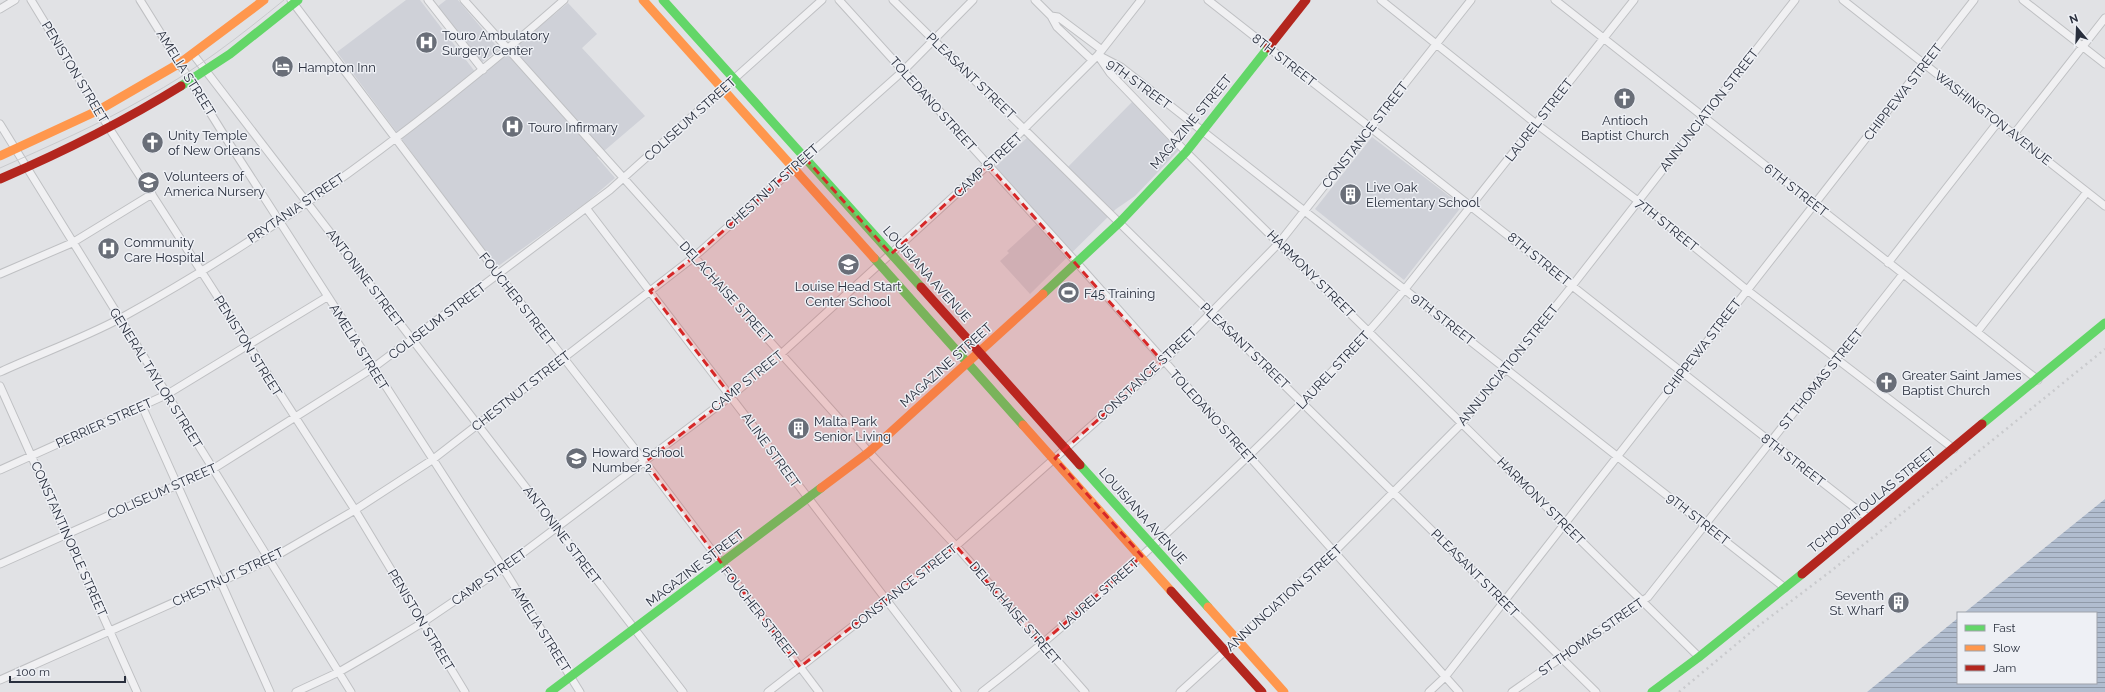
<svg xmlns="http://www.w3.org/2000/svg" width="2105" height="692" viewBox="0 0 2105 692" font-family="Raleway,sans-serif">
  <defs>
    <pattern id="water-rules" width="6" height="5" patternUnits="userSpaceOnUse"><rect width="6" height="5" fill="#b1bdcf"/><path d="M0 2.5h6" fill="none" stroke="#909aa9"/></pattern>
  </defs>
  <rect width="100%" height="100%" fill="#e1e2e5"/>
  <!-- built -->
  <path fill="#cfd1d8" d="M406,0H420L479,77L568,3L597,34L582,48L645,116L597,157L615,178L587,202L497,267L337,52Z
    M446,0H458L499,49L481,63L437,7Z
    M1133,101L1181,148L1135,196L1116,209L1030,294L1000,261L1009,253L1007,251L1042,219L994,168L1028,137L1063,172Z
    M1372,137L1462,206L1404,280L1315,209Z"/>
  <!-- water -->
  <path fill="url(#water-rules)" d="M2105,499V692H1867L1958,618V683H2096V613H1964Z"/>
  <g fill="none" stroke-linecap="round" stroke-linejoin="round">
    <defs>
      <path id="street" d="M31,0L109,128L355,510L465,692
        M140,0L229,143L503,568L580,692
        M291,0L498,274L645,462L819,692
        M428,0L483,70
        M464,0L869,452L956,546L1085,692
        M839,0L1077,263L1459,692
        M893,0L1596,692
        M1035,0L1051,16L1058,17L1102,50
        M1208,0L1869,519
        M1381,0L1535,123L1638,201L1747,290L1954,449
        M1555,0L2038,380
        M1843,0L2105,206
        M2023,0L2105,64
        M0,9L15,0
        M1051,16L1057,27L1092,60
        M193,54L683,692
        M1098,55L1121,67L1785,588
        M1099,57L1110,73L1186,152L1699,657
        M0,124L351,692
        M2014,134L2105,18
        M586,208L957,692
        M1888,263L1998,122
        M0,274L72,243L152,194
        M1977,332L2087,192
        M0,372C39,354 84,338 121,318C281,230 428,120 564,0
        M0,386L137,692
        M142,406L270,692
        M0,470L166,395L327,297
        M0,564L213,469L373,368L610,190L822,0
        M0,680L269,560L355,510L432,460L694,257L903,71L973,0
        M296,692L339,672L377,650L422,623L503,568L731,396L782,353L988,165L1098,55L1141,0
        M768,692L956,546L1163,362L1279,243L1471,0
        M982,692C1047,642 1109,586 1169,531C1252,454 1333,376 1405,289L1634,0
        M1180,692L1334,552L1462,423L1572,286L1795,0
        M1429,692L1445,677L1974,0
        M1512,692L1648,597L1903,274"/>
    </defs>
    <!-- street casing -->
    <use href="#street" stroke="#bfc0c3" stroke-width="9"/>
    <!-- street -->
    <use href="#street" stroke="#f0f0f2" stroke-width="7"/>
    <!-- fast -->
    <path stroke="#63d668" stroke-width="9" d="M663,0L921,287
      M181,86L230,54L298,0
      M874,258L1023,425
      M1043,294L1120,222L1186,152L1268,48
      M1982,424L2105,323
      M1080,465L1208,607
      M550,692L821,488
      M1652,692L1699,657L1802,574"/>
    <!-- slow -->
    <path stroke="#ff974d" stroke-width="9" d="M643,0L874,258
      M0,156L99,110L180,63L264,0
      M1023,425L1171,591
      M821,488L869,452L1043,294
      M1208,607L1284,692"/>
    <!-- jam -->
    <path stroke="#b3261e" stroke-width="9" d="M1268,48L1306,0
      M0,179C63,152 123,122 181,86
      M921,287L1080,465
      M1802,574L1982,424
      M1171,591L1262,692"/>
    <!-- tram -->
    <path stroke="#c9cacd" stroke-width="1" d="M0,168C49,146 98,125 145,98C195,71 240,36 284,0"/>
    <!-- rail -->
    <path stroke="#c9cacd" stroke-width="2.5" stroke-dasharray="2 4" stroke-linecap="butt" d="M1679,692L1757,627L1831,571L2105,349"/>
  </g>
  <!-- marked area -->
  <path fill="#d62828" fill-opacity="0.2" stroke="#d62828" stroke-width="3" stroke-dasharray="8 5" stroke-linejoin="round" d="M805,158L891,254L988,165L1163,362L1055,458L1142,556L1041,644L956,546L800,667L645,462L731,396L650,291L694,257Z"/>
  <!-- icons -->
  <defs>
    <symbol id="hospital-disc" viewBox="-11 -11 22 22"><circle r="9.5" fill="#696e78" stroke="#eef0f5"/><path d="M-5-5h3v3.5h4V-5h3V5h-3V1.5h-4V5h-3Z" fill="#fff"/></symbol>
    <symbol id="hotel-disc" viewBox="-11 -11 22 22"><circle r="9.5" fill="#696e78" stroke="#eef0f5"/><path d="M-6-4.5h1.5V1H6V5H4.5V3h-9V5H-6ZM-4 0a1.8 1.8 0 1 1 3.6 0ZM.5 0V-2.5h3Q6-2.5 6 0Z" fill="#fff"/></symbol>
    <symbol id="church-disc" viewBox="-11 -11 22 22"><circle r="9.5" fill="#696e78" stroke="#eef0f5"/><path d="M-1.2-6h2.4v3.5h3.3v2.4h-3.3V6h-2.4V-.1h-3.3v-2.4h3.3Z" fill="#fff"/></symbol>
    <symbol id="school-disc" viewBox="-11 -11 22 22"><circle r="9.5" fill="#696e78" stroke="#eef0f5"/><path d="M0-5L7-2L0 1L-7-2ZM-4 1L0 2.5L4 1V4Q0 6-4 4Z" fill="#fff"/></symbol>
    <symbol id="building-disc" viewBox="-11 -11 22 22"><circle r="9.5" fill="#696e78" stroke="#eef0f5"/><path d="M-4-6H4V6H1V3H-1V6H-4ZM-2.5-4.3h1.7v1.8h-1.7ZM.8-4.3h1.7v1.8H.8ZM-2.5-1h1.7V.8h-1.7ZM.8-1h1.7V.8H.8Z" fill="#fff"/></symbol>
    <symbol id="stadium-disc" viewBox="-11 -11 22 22"><circle r="9.5" fill="#696e78" stroke="#eef0f5"/><path d="M0-5a6.5 5 0 1 0 0 10a6.5 5 0 1 0 0-10ZM-3.5-1.8h7v3.6h-7Z" fill="#fff"/></symbol>
  </defs>
  <g fill-rule="evenodd">
    <use href="#hospital-disc" x="414" y="30" width="25" height="25"/>
    <use href="#hotel-disc" x="270" y="54" width="25" height="25"/>
    <use href="#church-disc" x="1612" y="86" width="25" height="25"/>
    <use href="#hospital-disc" x="500" y="114" width="25" height="25"/>
    <use href="#church-disc" x="140" y="130" width="25" height="25"/>
    <use href="#school-disc" x="136" y="170" width="25" height="25"/>
    <use href="#building-disc" x="1338" y="182" width="25" height="25"/>
    <use href="#hospital-disc" x="96" y="236" width="25" height="25"/>
    <use href="#school-disc" x="836" y="252" width="25" height="25"/>
    <use href="#stadium-disc" x="1056" y="280" width="25" height="25"/>
    <use href="#church-disc" x="1874" y="370" width="25" height="25"/>
    <use href="#building-disc" x="786" y="416" width="25" height="25"/>
    <use href="#school-disc" x="564" y="446" width="25" height="25"/>
    <use href="#building-disc" x="1886" y="590" width="25" height="25"/>
  </g>
  <g text-anchor="middle" dominant-baseline="central" stroke-width="3" stroke-linejoin="round" paint-order="stroke">
    <!-- poi labels -->
    <g font-size="13" fill="#292f3d" stroke="#eef0f5" text-anchor="start">
      <text x="442" y="35">Touro Ambulatory<tspan x="442" dy="15">Surgery Center</tspan></text>
      <text x="298" y="67">Hampton Inn</text>
      <text x="1625" y="120" text-anchor="middle">Antioch<tspan x="1625" dy="15">Baptist Church</tspan></text>
      <text x="528" y="127">Touro Infirmary</text>
      <text x="168" y="135">Unity Temple<tspan x="168" dy="15">of New Orleans</tspan></text>
      <text x="164" y="176">Volunteers of<tspan x="164" dy="15">America Nursery</tspan></text>
      <text x="1366" y="187">Live Oak<tspan x="1366" dy="15">Elementary School</tspan></text>
      <text x="124" y="242">Community<tspan x="124" dy="15">Care Hospital</tspan></text>
      <text x="848" y="286" text-anchor="middle">Louise Head Start<tspan x="848" dy="15">Center School</tspan></text>
      <text x="1084" y="293">F45 Training</text>
      <text x="1902" y="375">Greater Saint James<tspan x="1902" dy="15">Baptist Church</tspan></text>
      <text x="814" y="421">Malta Park<tspan x="814" dy="15">Senior Living</tspan></text>
      <text x="592" y="452">Howard School<tspan x="592" dy="15">Number 2</tspan></text>
      <text x="1884" y="595" text-anchor="end">Seventh<tspan x="1884" dy="15">St. Wharf</tspan></text>
    </g>
    <!-- street labels -->
    <g font-size="13" fill="#292f3d" stroke="#eef0f5">
      <text transform="translate(1284 60) rotate(38)">8TH STREET</text>
      <text transform="translate(75 72) rotate(59)">PENISTON STREET</text>
      <text transform="translate(186 73) rotate(58)">AMELIA STREET</text>
      <text transform="translate(971 76) rotate(44)">PLEASANT STREET</text>
      <text transform="translate(1139 84) rotate(36)">9TH STREET</text>
      <text transform="translate(1903 92) rotate(-52)">CHIPPEWA STREET</text>
      <text transform="translate(933 104) rotate(48)">TOLEDANO STREET</text>
      <text transform="translate(1709 110) rotate(-52)">ANNUNCIATION STREET</text>
      <text transform="translate(1993 118) rotate(38)">WASHINGTON AVENUE</text>
      <text transform="translate(690 119) rotate(-42)">COLISEUM STREET</text>
      <text transform="translate(1539 120) rotate(-52)">LAUREL STREET</text>
      <text transform="translate(1191 122) rotate(-50)">MAGAZINE STREET</text>
      <text transform="translate(1365 135) rotate(-52)">CONSTANCE STREET</text>
      <text transform="translate(988 165) rotate(-43)">CAMP STREET</text>
      <text transform="translate(772 187) rotate(-42)">CHESTNUT STREET</text>
      <text transform="translate(1796 190) rotate(38)">6TH STREET</text>
      <text transform="translate(296 208) rotate(-34)">PRYTANIA STREET</text>
      <text transform="translate(1667 225) rotate(39)">7TH STREET</text>
      <text transform="translate(1539 259) rotate(39)">8TH STREET</text>
      <text transform="translate(927 274) rotate(48)">LOUISIANA AVENUE</text>
      <text transform="translate(1311 274) rotate(45)">HARMONY STREET</text>
      <text transform="translate(365 278) rotate(53)">ANTONINE STREET</text>
      <text transform="translate(726 292) rotate(48)">DELACHAISE STREET</text>
      <text transform="translate(517 299) rotate(52)">FOUCHER STREET</text>
      <text transform="translate(1443 319) rotate(38)">9TH STREET</text>
      <text transform="translate(437 321) rotate(-37)">COLISEUM STREET</text>
      <text transform="translate(248 346) rotate(58)">PENISTON STREET</text>
      <text transform="translate(1245 346) rotate(44)">PLEASANT STREET</text>
      <text transform="translate(359 347) rotate(58)">AMELIA STREET</text>
      <text transform="translate(1702 347) rotate(-52)">CHIPPEWA STREET</text>
      <text transform="translate(946 365) rotate(-42)">MAGAZINE STREET</text>
      <text transform="translate(1508 365) rotate(-51)">ANNUNCIATION STREET</text>
      <text transform="translate(1333 370) rotate(-47)">LAUREL STREET</text>
      <text transform="translate(1147 374) rotate(-43)">CONSTANCE STREET</text>
      <text transform="translate(156 378) rotate(58)">GENERAL TAYLOR STREET</text>
      <text transform="translate(1821 379) rotate(-51)">ST THOMAS STREET</text>
      <text transform="translate(747 381) rotate(-39)">CAMP STREET</text>
      <text transform="translate(521 391) rotate(-38)">CHESTNUT STREET</text>
      <text transform="translate(1213 417) rotate(48)">TOLEDANO STREET</text>
      <text transform="translate(104 423) rotate(-24)">PERRIER STREET</text>
      <text transform="translate(771 450) rotate(54)">ALINE STREET</text>
      <text transform="translate(1793 460) rotate(38)">8TH STREET</text>
      <text transform="translate(162 491) rotate(-24)">COLISEUM STREET</text>
      <text transform="translate(1872 500) rotate(-39)">TCHOUPITOULAS STREET</text>
      <text transform="translate(1541 501) rotate(45)">HARMONY STREET</text>
      <text transform="translate(1143 516) rotate(48)">LOUISIANA AVENUE</text>
      <text transform="translate(1698 519) rotate(38)">9TH STREET</text>
      <text transform="translate(562 535) rotate(53)">ANTONINE STREET</text>
      <text transform="translate(69 539) rotate(66)">CONSTANTINOPLE STREET</text>
      <text transform="translate(695 568) rotate(-37)">MAGAZINE STREET</text>
      <text transform="translate(1475 573) rotate(45)">PLEASANT STREET</text>
      <text transform="translate(228 577) rotate(-25)">CHESTNUT STREET</text>
      <text transform="translate(489 577) rotate(-35)">CAMP STREET</text>
      <text transform="translate(904 587) rotate(-38)">CONSTANCE STREET</text>
      <text transform="translate(1099 594) rotate(-41)">LAUREL STREET</text>
      <text transform="translate(1284 598) rotate(-42)">ANNUNCIATION STREET</text>
      <text transform="translate(759 613) rotate(52)">FOUCHER STREET</text>
      <text transform="translate(1015 613) rotate(49)">DELACHAISE STREET</text>
      <text transform="translate(421 620) rotate(59)">PENISTON STREET</text>
      <text transform="translate(541 629) rotate(58)">AMELIA STREET</text>
      <text transform="translate(1591 637) rotate(-35)">ST THOMAS STREET</text>
    </g>
  </g>
  <!-- legend -->
  <rect x="1957" y="612" width="140" height="72" fill="#eef0f5" stroke="#9fa3ab"/>
  <rect x="1965" y="625" width="20" height="6" fill="#63d668" stroke="#9fa3ab"/>
  <text x="1993" y="632" font-size="12" fill="#292f3d">Fast</text>
  <rect x="1965" y="645" width="20" height="6" fill="#ff974d" stroke="#9fa3ab"/>
  <text x="1993" y="652" font-size="12" fill="#292f3d">Slow</text>
  <rect x="1965" y="665" width="20" height="6" fill="#b3261e" stroke="#9fa3ab"/>
  <text x="1993" y="672" font-size="12" fill="#292f3d">Jam</text>
  <!-- north arrow -->
  <g transform="translate(2077 28) rotate(341)" stroke="#eef0f5" stroke-width="3" paint-order="stroke">
  <path d="M0-3L7 15L0 10L-7 15Z" fill="#292f3d"/>
  <text y="-6" font-size="11" font-weight="bold" text-anchor="middle" fill="#292f3d">N</text>
  </g>
  <!-- scale -->
  <path d="M10 676v6h115v-6" fill="none" stroke="#292f3d" stroke-width="2"/>
  <text x="16" y="676" font-size="12" fill="#292f3d" stroke="#eef0f5" stroke-width="3" paint-order="stroke">100 m</text>
</svg>
